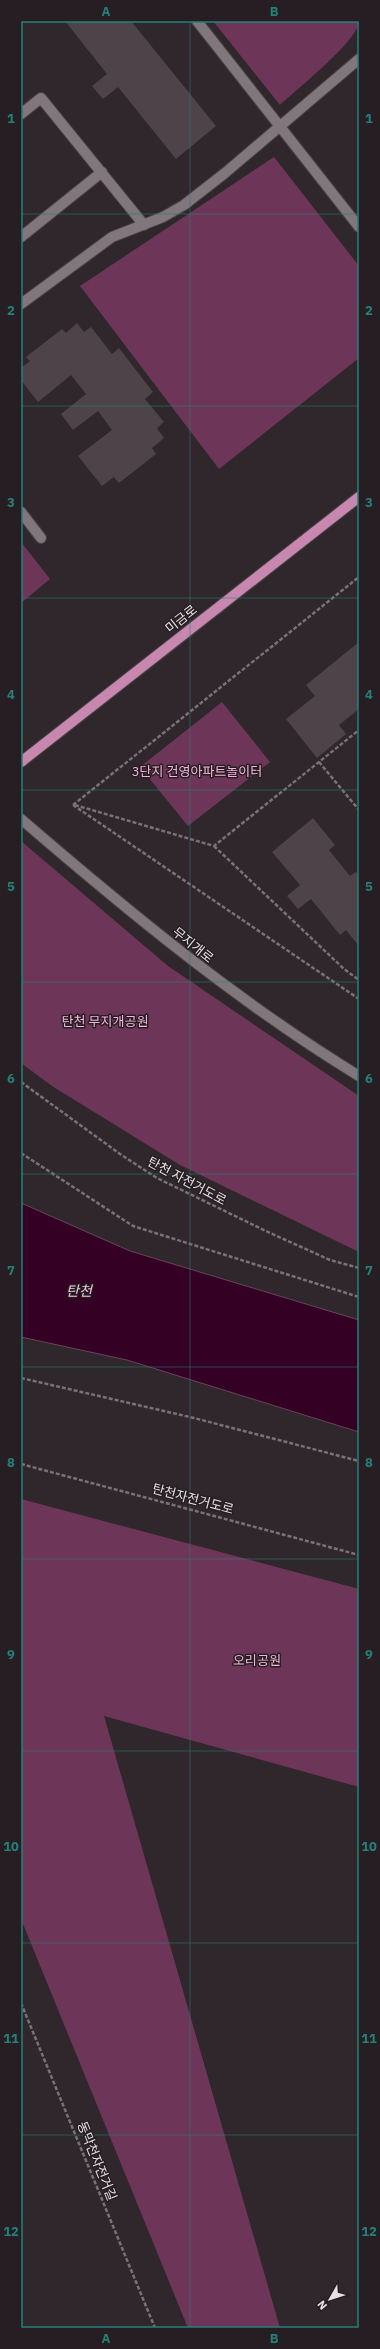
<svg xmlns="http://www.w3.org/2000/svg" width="380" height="2349" viewBox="0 0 380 2349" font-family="'IBM Plex Sans','Noto Sans KR',sans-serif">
  <rect width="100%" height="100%" fill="#30272c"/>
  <!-- green -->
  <path fill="#6d3658" d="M213,21H359C359,40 296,90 280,105Z
    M274,157L359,266V358L219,469L80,286Z
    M21,542L50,579L21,603Z
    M222,702L270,762L188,826L140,767Z
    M21,841L168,966L359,1096V1252L180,1165L52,1086L21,1063Z
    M21,1499L359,1589V1787L104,1716L280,2328H188L21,1919Z"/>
  <!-- water -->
  <path fill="#340024" stroke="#69435d" d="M21,1203L130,1251L359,1320V1432L127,1360L21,1337Z"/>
  <!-- building -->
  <path fill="#4d4349" d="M65,21H131L216,126L176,159L118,87L103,99L92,86L107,74Z
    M77,323L84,332L91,327L112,354L119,348L153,392L145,399L164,422L157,428L164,438L152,448L156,454L119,483L114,477L102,486L78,456L112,430L98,411L73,430L61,414L86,394L71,375L38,402L21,380V368L30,361L26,357L62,329L66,333Z
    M359,642V709L339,725L346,734L317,758L286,719L315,696L306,685Z
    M313,818L335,845L329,850L350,876L356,872L359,876V946L346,930L340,935L311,899L298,909L287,896L300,885L272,852Z"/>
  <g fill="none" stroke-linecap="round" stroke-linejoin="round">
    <defs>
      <path id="minor" d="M197,21L359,227
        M21,114L41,98L144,225
        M21,237L102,172
        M21,304L112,237L163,217L184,205L225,173L359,59
        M21,512L41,538
        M21,819C129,912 238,1002 359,1076"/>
      <path id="major" d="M21,762L359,497"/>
    </defs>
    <!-- minor casing -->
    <use href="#minor" stroke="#494246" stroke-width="12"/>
    <!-- major casing -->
    <use href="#major" stroke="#494246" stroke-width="12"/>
    <!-- path -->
    <path stroke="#797175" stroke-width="2.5" stroke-dasharray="4 2" stroke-linecap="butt" d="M319,762L359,810
      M73,805L359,577
      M73,805L359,999
      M75,805L214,846L359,730
      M214,846L344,969L359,980
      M21,1082L120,1154L157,1178L268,1232L330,1260L359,1268
      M21,1153L133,1226L359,1297
      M21,1378L194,1418L359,1461
      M21,1464L359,1555
      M21,2003L155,2328"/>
    <!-- minor -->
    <use href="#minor" stroke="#81767c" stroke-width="10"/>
    <!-- major -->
    <use href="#major" stroke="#c887ae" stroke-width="10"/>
  </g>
  <!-- grid -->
  <path fill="none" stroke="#24817a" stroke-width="1" stroke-opacity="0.55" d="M190,21V2328M21,214H359M21,406H359M21,598H359M21,790H359M21,982H359M21,1174H359M21,1367H359M21,1559H359M21,1751H359M21,1943H359M21,2135H359"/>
  <g text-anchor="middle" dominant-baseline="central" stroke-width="3" stroke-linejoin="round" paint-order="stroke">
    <!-- street labels -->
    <g font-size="13" fill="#e6e0e3" stroke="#261e22">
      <text transform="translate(181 619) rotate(-38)">미금로</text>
      <text transform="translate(193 945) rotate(39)">무지개로</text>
      <text transform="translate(187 1181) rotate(28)">탄천 자전거도로</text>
      <text transform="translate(193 1499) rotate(15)">탄천자전거도로</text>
      <text transform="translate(97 2161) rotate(68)">동막천자전거길</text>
    </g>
    <!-- park labels -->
    <g font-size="13" fill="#f5b5da" stroke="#261e22">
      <text x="197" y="771">3단지 건영아파트놀이터</text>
      <text x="105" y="1021">탄천 무지개공원</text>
      <text x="257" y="1660">오리공원</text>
    </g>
    <!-- water labels -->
    <g font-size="14" font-style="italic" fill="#f3c7e0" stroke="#261e22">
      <text x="79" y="1291">탄천</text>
    </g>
  </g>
  <!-- border -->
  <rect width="380" height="2349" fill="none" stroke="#261e22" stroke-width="44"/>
  <!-- north arrow -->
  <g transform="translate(330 2299) rotate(231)" stroke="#261e22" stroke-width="3" paint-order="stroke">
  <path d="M0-3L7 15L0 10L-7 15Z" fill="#e6e0e3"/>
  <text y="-6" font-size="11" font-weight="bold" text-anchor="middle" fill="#e6e0e3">N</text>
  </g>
  <rect x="22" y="22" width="336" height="2305" fill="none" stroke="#24817a" stroke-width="1.5"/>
  <g font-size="13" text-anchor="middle" font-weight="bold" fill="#24817a">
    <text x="106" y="16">A</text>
    <text x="274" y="16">B</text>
    <text x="11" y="123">1</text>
    <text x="369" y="123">1</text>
    <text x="11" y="315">2</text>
    <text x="369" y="315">2</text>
    <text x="11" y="507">3</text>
    <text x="369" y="507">3</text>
    <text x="11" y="699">4</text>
    <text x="369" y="699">4</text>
    <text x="11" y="891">5</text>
    <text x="369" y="891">5</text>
    <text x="11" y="1083">6</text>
    <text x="369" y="1083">6</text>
    <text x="11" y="1275">7</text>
    <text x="369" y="1275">7</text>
    <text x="11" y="1467">8</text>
    <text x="369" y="1467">8</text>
    <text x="11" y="1659">9</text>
    <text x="369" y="1659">9</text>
    <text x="11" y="1851">10</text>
    <text x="369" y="1851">10</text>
    <text x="11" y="2043">11</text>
    <text x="369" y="2043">11</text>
    <text x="11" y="2236">12</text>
    <text x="369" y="2236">12</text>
    <text x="106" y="2343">A</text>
    <text x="274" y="2343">B</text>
  </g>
</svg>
